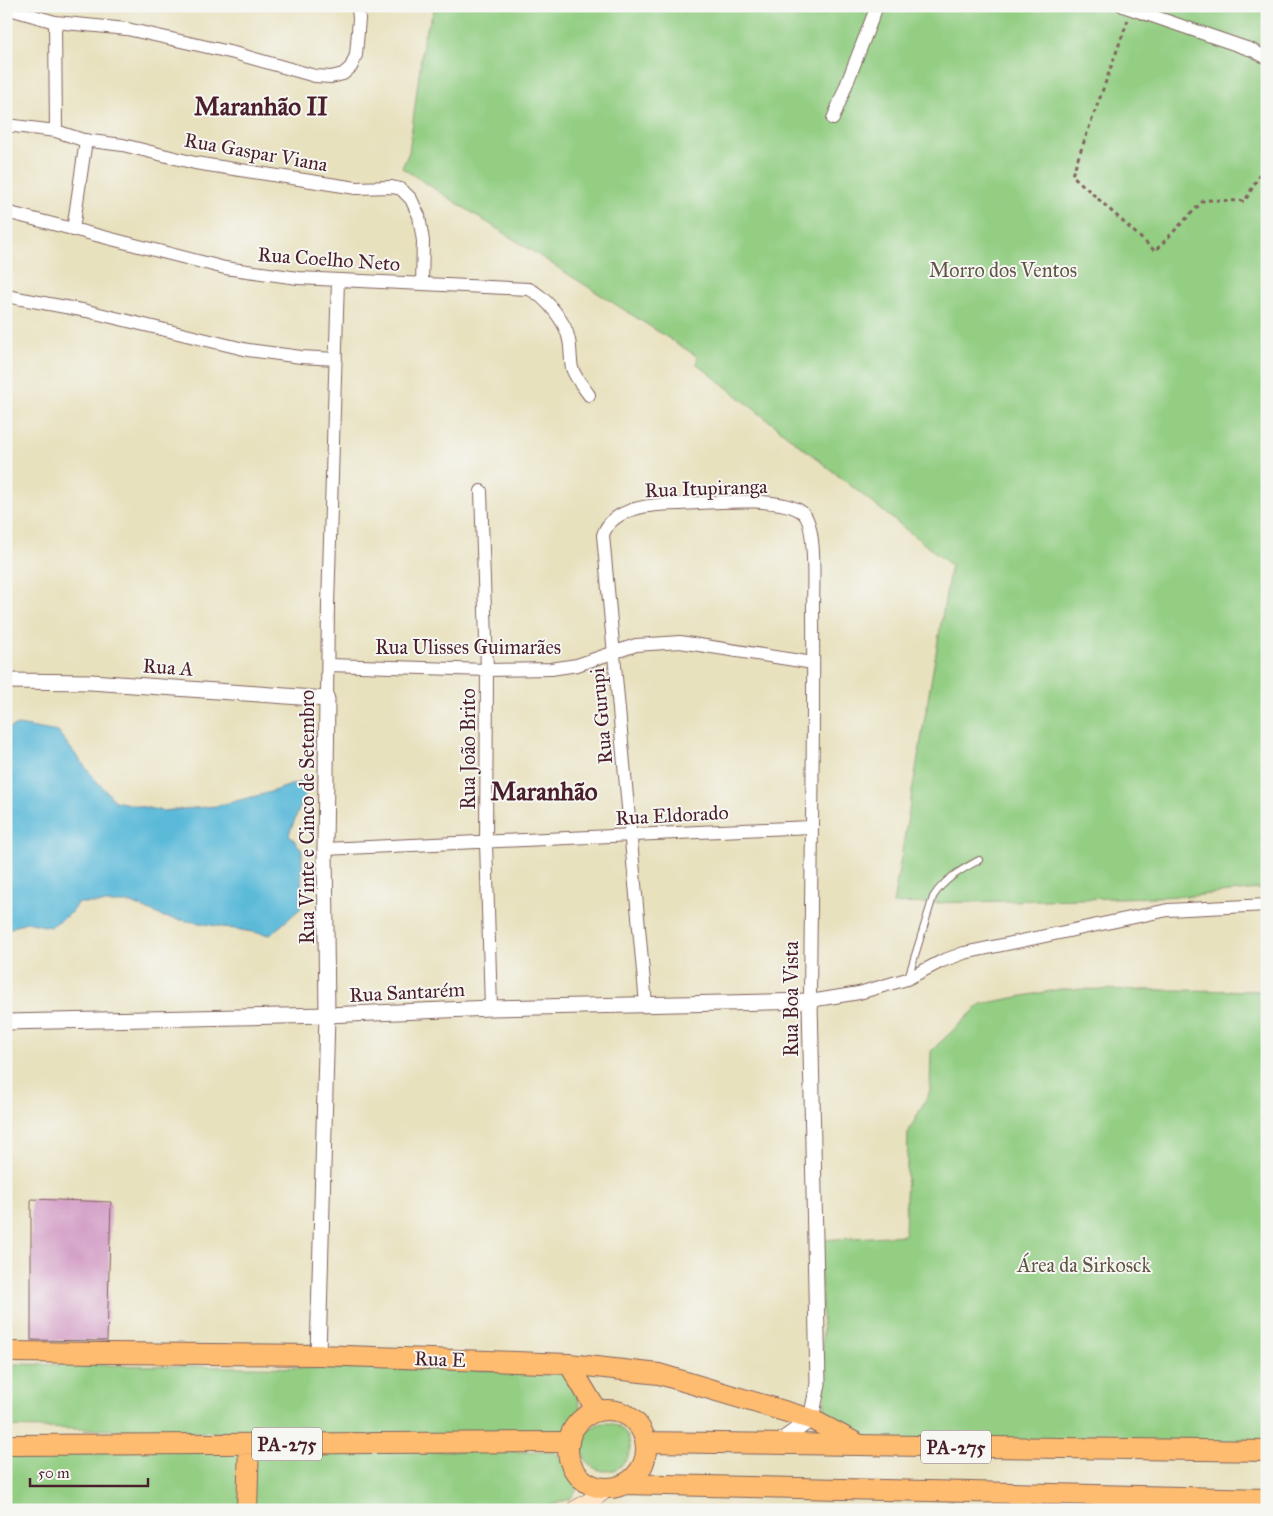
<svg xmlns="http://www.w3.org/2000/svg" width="1273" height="1516" viewBox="0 0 1273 1516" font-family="'IM FELL Great Primer',serif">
  <rect width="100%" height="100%" fill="#f6f6f2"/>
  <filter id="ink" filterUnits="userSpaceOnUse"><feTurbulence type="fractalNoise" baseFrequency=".02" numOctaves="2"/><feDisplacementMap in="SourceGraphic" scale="10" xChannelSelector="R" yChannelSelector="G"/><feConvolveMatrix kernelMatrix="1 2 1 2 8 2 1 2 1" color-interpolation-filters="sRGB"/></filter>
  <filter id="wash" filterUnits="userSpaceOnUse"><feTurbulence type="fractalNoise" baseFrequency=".0096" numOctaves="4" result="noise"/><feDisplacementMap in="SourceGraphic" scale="20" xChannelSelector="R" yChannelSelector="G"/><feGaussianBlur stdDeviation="1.12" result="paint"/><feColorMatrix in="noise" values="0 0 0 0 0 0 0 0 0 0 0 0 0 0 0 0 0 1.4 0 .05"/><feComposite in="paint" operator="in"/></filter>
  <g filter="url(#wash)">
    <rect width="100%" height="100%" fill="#e8e1be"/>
    <!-- green -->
    <path fill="#93ce83" stroke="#6e7657" d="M436,6H1267V888L1191,896L893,904L951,565L696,363L698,357L402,168L409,152L424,36Z
      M1061,989L1267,991V1451L826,1445L820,1240L905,1235L908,1133L930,1091L931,1051L981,1004Z
      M6,1364L563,1371L577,1395L582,1419L573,1429L569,1442L6,1427Z
      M582 1447a24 24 0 1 1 48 0a24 24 0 1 1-48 0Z
      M6,1446L555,1452L582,1481L571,1498L541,1510L6,1509Z"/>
    <!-- water -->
    <path fill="#5bbad9" stroke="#526c82" d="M18,725L58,732L93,777L115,801L162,811L216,806L264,794L312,778L289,834L302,850L301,908L270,935L164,917L132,903H77L71,913L50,927L26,922L6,930V729Z"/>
    <g id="blocks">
      <!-- building -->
      <path fill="#d095c2" d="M31,1199L111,1202L107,1341L31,1340Z"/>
    </g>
  </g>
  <g filter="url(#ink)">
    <use href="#blocks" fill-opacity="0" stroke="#81635e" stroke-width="1"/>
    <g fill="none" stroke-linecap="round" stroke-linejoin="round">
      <defs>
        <path id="service" d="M908,978L933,897C944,879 961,870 979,860
          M1113,1510V1498"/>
        <path id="minor" d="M1123,6L1252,50L1267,58
          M6,8L55,22L127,29L234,53L315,76L331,77L343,74L351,67L356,55L359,19L358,6
          M55,22L56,131
          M833,119L877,6
          M6,125L56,131L83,140L123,145L195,163L356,188L392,187L401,189L411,199L419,216L423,241L422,284
          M6,212L225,268L298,278L529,289C546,297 566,322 569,340C571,349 570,359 572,368C575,378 583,386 589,395
          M73,230L86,140
          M6,296L87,311L248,350L301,357L336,359
          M481,491L487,670L486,843L491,1008
          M328,665L487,670L551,669L577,665L636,645L680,642L813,663
          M327,699L328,605L338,280
          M325,849L811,827
          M646,1004L603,535C612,507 653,504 678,504C706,503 784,495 803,513C817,525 813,589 813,609C814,740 811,870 810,1001L859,993L907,979L942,961L964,953L1168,910L1267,905"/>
        <path id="tertiary" d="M6,681L91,682L327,699L325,849L327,1015L318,1355
          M6,1022L327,1015L491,1008L810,1001L818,1384L811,1419L777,1444"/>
        <path id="secondary" d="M575,1510L589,1502L607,1488"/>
        <path id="primary" d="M6,1352L318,1355L569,1364L659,1374L811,1419L860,1445
          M569,1364L597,1411
          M6,1445L569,1442
          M247,1510L249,1444"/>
        <path id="trunk" d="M568 1449a39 39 0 1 1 78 0a39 39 0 1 1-78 0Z
          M646,1442L1267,1451
          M624,1484L1267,1499"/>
      </defs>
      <!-- service casing -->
      <use href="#service" stroke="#81635e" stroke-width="8"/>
      <!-- minor casing -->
      <use href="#minor" stroke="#81635e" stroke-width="14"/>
      <!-- tertiary casing -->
      <use href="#tertiary" stroke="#81635e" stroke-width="17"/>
      <!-- secondary casing -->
      <use href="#secondary" stroke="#81635e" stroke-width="19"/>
      <!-- primary casing -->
      <use href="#primary" stroke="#81635e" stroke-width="22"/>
      <!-- trunk casing -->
      <use href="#trunk" stroke="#81635e" stroke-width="22"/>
      <!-- path -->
      <path stroke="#81635e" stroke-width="3" stroke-dasharray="4 4" stroke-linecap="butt" d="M1128,20L1072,175L1155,251L1204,200L1245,201L1267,161
        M1267,261V263"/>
      <!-- service -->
      <use href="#service" stroke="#fff" stroke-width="6"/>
      <!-- minor -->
      <use href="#minor" stroke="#fff" stroke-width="12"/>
      <!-- tertiary -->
      <use href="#tertiary" stroke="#fff" stroke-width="15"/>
      <!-- secondary -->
      <use href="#secondary" stroke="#ffe4c6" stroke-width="18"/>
      <!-- primary -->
      <use href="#primary" stroke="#febc70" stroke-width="20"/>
      <!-- trunk -->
      <use href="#trunk" stroke="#febc70" stroke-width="20"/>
    </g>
  </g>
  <g text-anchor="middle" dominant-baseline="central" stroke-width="4" stroke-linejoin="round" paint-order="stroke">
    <!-- shield labels -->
    <g fill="#f6f6f2" stroke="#7e6067" stroke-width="1">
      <rect x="252" y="1427.5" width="70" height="33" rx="4"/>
      <rect x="921" y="1430.5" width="70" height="33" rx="4"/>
    </g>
    <g font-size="19" font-weight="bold" fill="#4a1f2b">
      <text x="287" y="1444">PA-275</text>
      <text x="956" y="1447">PA-275</text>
    </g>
    <!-- street labels -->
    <g font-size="20" fill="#4a1f2b" stroke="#f6f6f2">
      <text transform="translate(256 152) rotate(10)">Rua Gaspar Viana</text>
      <text transform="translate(329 259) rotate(4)">Rua Coelho Neto</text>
      <text transform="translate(706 488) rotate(-2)">Rua Itupiranga</text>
      <text x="468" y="647">Rua Ulisses Guimarães</text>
      <text transform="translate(168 667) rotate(4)">Rua A</text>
      <text transform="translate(601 716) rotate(-95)">Rua Gurupi</text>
      <text transform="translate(468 749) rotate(-90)">Rua João Brito</text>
      <text transform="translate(672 815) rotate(-3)">Rua Eldorado</text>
      <text transform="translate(307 817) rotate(-90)">Rua Vinte e Cinco de Setembro</text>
      <text transform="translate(407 992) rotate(-3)">Rua Santarém</text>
      <text transform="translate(791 999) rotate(-90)">Rua Boa Vista</text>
      <text transform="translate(440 1359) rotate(2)">Rua E</text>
    </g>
    <!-- park labels -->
    <g font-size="20" fill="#605445" stroke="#f6f6f2">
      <text x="1003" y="270">Morro dos Ventos</text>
      <text x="1084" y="1265">Área da Sirkosck</text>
    </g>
    <!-- district labels -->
    <g font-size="25" font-weight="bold" fill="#4a1f2b" stroke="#f6f6f2">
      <text x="261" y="106">Maranhão II</text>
      <text x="544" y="791">Maranhão</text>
    </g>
  </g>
  <!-- margin -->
  <rect width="1273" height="1516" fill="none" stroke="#f6f6f2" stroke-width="25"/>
  <!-- scale -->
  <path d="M30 1478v8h118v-8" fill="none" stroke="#4a1f2b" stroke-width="2.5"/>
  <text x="38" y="1478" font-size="15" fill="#4a1f2b" stroke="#f6f6f2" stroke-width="4" paint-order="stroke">50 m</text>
</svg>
